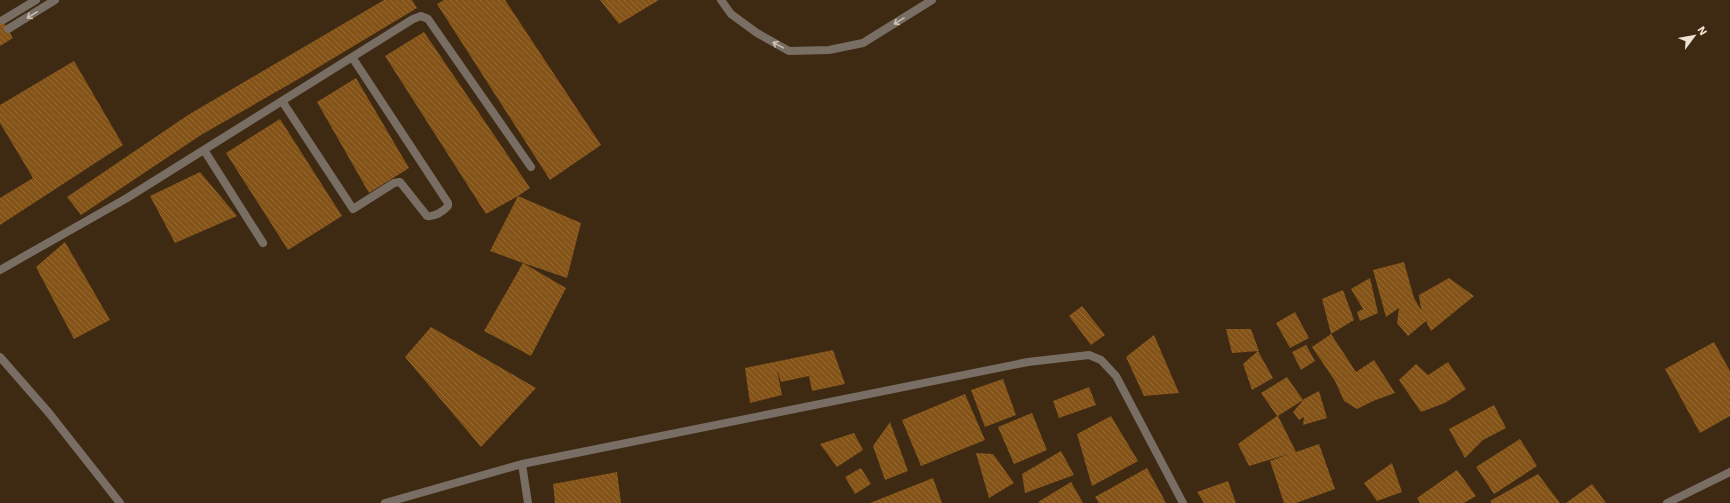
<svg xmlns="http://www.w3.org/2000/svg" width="1730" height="503" viewBox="0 0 1730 503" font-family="'Work Sans',sans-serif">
  <defs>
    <pattern id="building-back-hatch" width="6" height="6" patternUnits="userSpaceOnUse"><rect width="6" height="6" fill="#845317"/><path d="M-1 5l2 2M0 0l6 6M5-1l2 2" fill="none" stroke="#966b38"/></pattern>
  </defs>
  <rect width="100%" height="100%" fill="#3e2913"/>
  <!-- building -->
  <path fill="url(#building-back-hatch)" d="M384,0H412L417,8L302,77L201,135L81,215L67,197L188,115Z
    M444,0H505L601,145L550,180L437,4Z
    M600,0H659L619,24Z
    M0,16L13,38L0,46Z
    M424,32L530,188L518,196L581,223L567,278L523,263L566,288L531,356L484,331L523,263L490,251L518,196L486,214L385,56Z
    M74,61L123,145L0,225V198L33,178L0,123V105Z
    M356,78L409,168L369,193L317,102Z
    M280,119L342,216L288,250L226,153Z
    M200,172L237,216L175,243L150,196Z
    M65,242L110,320L74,339L36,267Z
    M1404,262L1414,298L1421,310L1419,295L1449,278L1474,296L1431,331L1426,321L1408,336L1397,323L1399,308L1386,317L1373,270Z
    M1370,278L1378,313L1360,321L1357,312L1363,309L1351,289Z
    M1343,290L1354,320L1331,334L1322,299Z
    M1082,306L1105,335L1091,345L1069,316Z
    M1295,312L1309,338L1290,348L1276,323Z
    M431,327L536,388L481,447L405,357Z
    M1226,329H1251L1259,351L1232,353Z
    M1331,334L1356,372L1374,360L1395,393L1373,401L1357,409L1344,401L1335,381L1312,347Z
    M1154,335L1179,393L1144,396L1126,357Z
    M1714,342L1730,371V416L1700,433L1665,369Z
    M1306,345L1315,361L1301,370L1292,352Z
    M833,350L845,384L812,391L809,376L781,382L777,370L782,395L750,403L745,368Z
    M1258,351L1273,378L1252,390L1243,364Z
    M1448,362L1466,389L1445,403L1421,412L1399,380L1416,364L1428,375Z
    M1287,377L1303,400L1278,416L1296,452L1319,444L1335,489L1296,503H1284L1270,461L1289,454L1249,466L1238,444L1277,416L1261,393Z
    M1003,379L1016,415L985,427L971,390Z
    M1089,387L1096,405L1059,418L1053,401Z
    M1319,391L1327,418L1303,425L1304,417L1299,420L1293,412L1304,399Z
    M965,394L985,440L921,466L902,420Z
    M1494,405L1506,428L1483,440L1465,458L1449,429Z
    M1032,413L1047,450L1014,464L998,427Z
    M1111,416L1138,461L1092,486L1077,434Z
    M890,422L908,471L885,480L873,446Z
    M854,433L863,450L837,467L820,444Z
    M1520,439L1537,466L1494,494L1476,467Z
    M1061,451L1074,475L1025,493L1022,474Z
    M976,453L993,454L1014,483L989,498Z
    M1392,463L1402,492L1377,501L1364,483Z
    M861,468L871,484L855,494L845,477Z
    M1147,468L1166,503H1099L1095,497Z
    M1457,470L1476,496L1464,503H1420L1417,498Z
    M617,472L621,503H555L553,484Z
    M1538,474L1560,503H1492L1490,501Z
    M933,478L942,503H870Z
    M1228,481L1236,503H1204L1197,492Z
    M1071,482L1083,503H1040L1038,502Z
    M1592,484L1606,503H1566Z"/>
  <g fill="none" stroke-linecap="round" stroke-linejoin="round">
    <!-- lane -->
    <path stroke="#796e63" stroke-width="8" d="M721,0L731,14L757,33L789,51L829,50L863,43L932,0
      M3,20L36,0
      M8,29L55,0"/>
    <!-- street -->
    <path stroke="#796e63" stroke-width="8" d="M282,101L353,209L394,183L400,182L427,216C434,217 443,212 448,206V203L352,57
      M204,150L263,243
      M0,270L127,198L413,19L421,16L428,19L531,167
      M0,357L49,413L120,503
      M522,464L528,503
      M385,503L522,464L1028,362L1089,355L1101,360L1116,376L1183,503
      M1667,503L1730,472"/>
  </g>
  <!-- one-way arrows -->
  <defs><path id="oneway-shaft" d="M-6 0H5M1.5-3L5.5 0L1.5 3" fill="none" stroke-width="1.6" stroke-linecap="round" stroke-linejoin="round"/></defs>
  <g stroke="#ccbeb2">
    <use href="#oneway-shaft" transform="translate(32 15) rotate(149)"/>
    <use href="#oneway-shaft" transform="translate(899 21) rotate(148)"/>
    <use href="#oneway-shaft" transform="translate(778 45) rotate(-151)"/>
  </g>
  <!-- north arrow -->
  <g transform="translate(1694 36) rotate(58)" stroke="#3e2913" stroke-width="3" paint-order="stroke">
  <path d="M0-3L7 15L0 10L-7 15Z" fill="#efe1d4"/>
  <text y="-6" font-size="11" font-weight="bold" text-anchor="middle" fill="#efe1d4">N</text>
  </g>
</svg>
